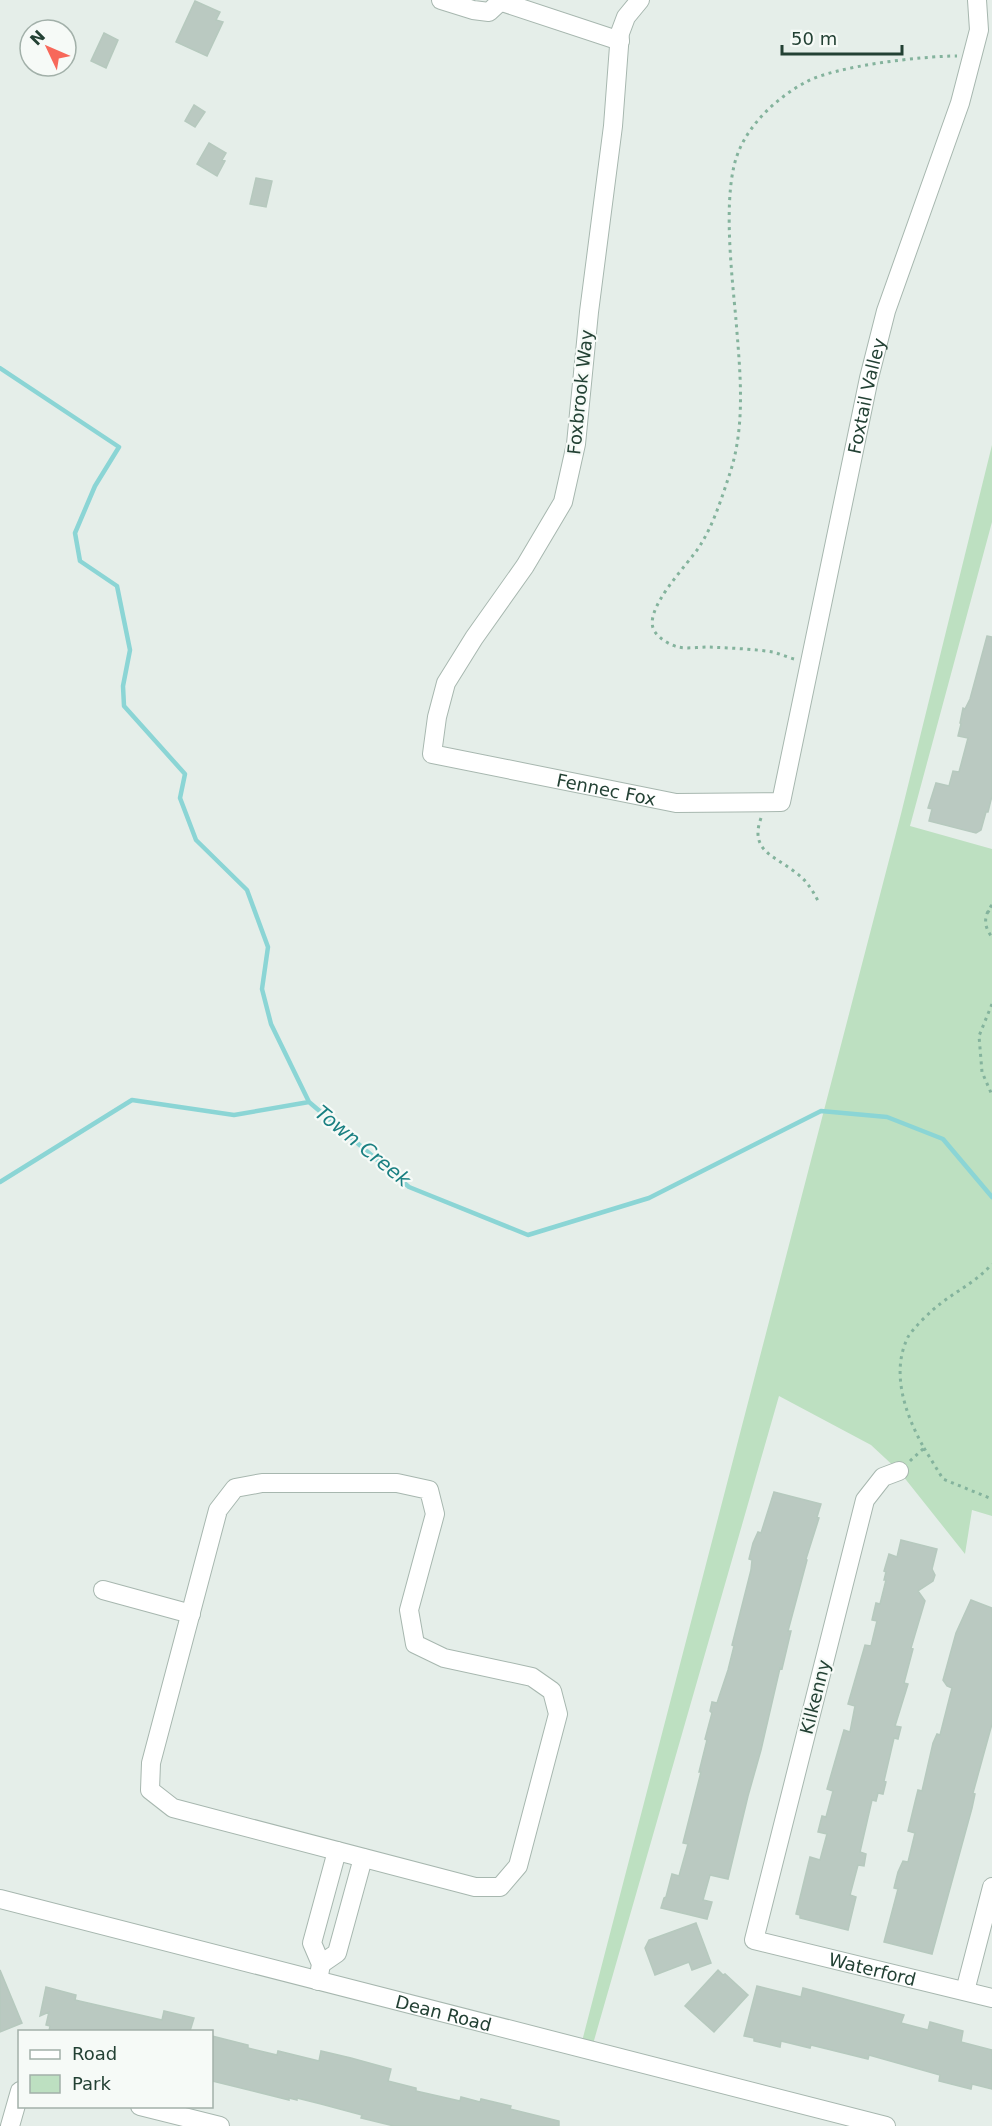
<svg xmlns="http://www.w3.org/2000/svg" width="992" height="2126" viewBox="0 0 992 2126" font-family="'DejaVu Sans',sans-serif">
  <rect width="100%" height="100%" fill="#e5eee9"/>
  <!-- green -->
  <path fill="#bde0c1" d="M992,445V522L910,826L992,849V1516L972,1510L965,1554L899,1471L871,1445L779,1396L591,2051L580,2049L901,814Z"/>
  <g fill="none" stroke-linecap="round" stroke-linejoin="round">
    <!-- stream -->
    <path stroke="#8bd5d5" stroke-width="4.5" d="M0,368L119,447L95,486L75,533L80,561L117,586L130,650L123,686L124,706L185,774L180,798L196,840L247,890L268,947L262,989L271,1024L309,1102L409,1187L528,1235L649,1198L821,1111L887,1117L943,1139L992,1197
      M0,1182L132,1100L234,1115L309,1102"/>
  </g>
  <!-- building -->
  <path fill="#bac9c1" stroke="#b6c9be" stroke-width="1.5" d="M195,1L220,12L216,20L223,22L207,56L176,42Z
    M104,33L118,40L106,68L91,61Z
    M194,105L205,112L195,127L185,121Z
    M209,143L226,153L222,160L225,161L217,176L197,164Z
    M256,178L272,181L266,207L250,204Z
    M987,636L992,637V796L988,812H986L981,830L976,833L929,821L932,809L928,808L936,783L949,786L953,771L959,772L968,738L958,736L961,724L960,723L963,708L965,709L970,699Z
    M774,1492L821,1504L817,1517L819,1518L806,1559L807,1560L788,1631H791L782,1669L780,1668L761,1750L748,1796L728,1879L710,1875L703,1900L712,1902L707,1919L661,1908L664,1898L666,1897L672,1874L679,1876L688,1844L683,1843L701,1772H699L707,1740L705,1739L712,1713L710,1711L712,1702L717,1703L728,1670L734,1646L732,1645L751,1570L752,1560L749,1559L753,1543L758,1532L761,1533Z
    M901,1540L937,1549L932,1569L935,1575L933,1581L918,1591L925,1601L911,1648L913,1649L904,1683L908,1684L895,1726L901,1727L898,1739L894,1738L884,1781L886,1782L883,1794L878,1793L876,1801L872,1800L860,1852L866,1854L864,1866L858,1865L850,1895L856,1897L848,1930L800,1918V1915L796,1914L810,1857L820,1860L827,1834L818,1832L822,1816L826,1817L833,1791L827,1789L844,1730L850,1732L855,1706L848,1704L865,1645L871,1646L877,1621L872,1620L876,1603L880,1604L886,1580H884L886,1572L884,1571L889,1554L897,1557Z
    M971,1600L992,1608V1724L973,1793L975,1794L972,1808L932,1954L884,1942L898,1889L894,1888L898,1872L903,1861L908,1862L915,1833L908,1831L915,1802L918,1790L922,1791L933,1743L937,1734L940,1735L952,1688L947,1686L943,1680L956,1633Z
    M696,1923L711,1963L692,1970L689,1962L655,1975L645,1948L649,1940Z
    M0,1970L22,2023L0,2032Z
    M718,1970L723,1975L725,1974L748,1995L714,2032L685,2006Z
    M757,1986L801,1997L803,1988L904,2015L901,2023L928,2030L930,2022L963,2031L961,2042L992,2050V2089L972,2084L971,2089L939,2081L940,2075L869,2055L868,2059L811,2045L810,2048L781,2041L780,2047L754,2041V2038L744,2036Z
    M46,1987L76,1995L75,2000L162,2020L164,2011L194,2018L190,2031H49L50,2026L46,2025L49,2012L40,2016Z
    M212,2036L248,2045V2048L277,2055L278,2051L319,2061L321,2051L351,2058L391,2069L388,2081L416,2088V2091L460,2101L461,2097L480,2102L481,2099L511,2106L510,2109L559,2121V2126H394L361,2118L362,2115L321,2104L297,2098V2100L289,2098V2100L257,2092L212,2081Z"/>
  <g fill="none" stroke-linecap="round" stroke-linejoin="round">
    <defs>
      <g id="minor">
        <path d="M441,0L473,10L489,12L502,0"/>
        <path id="s1" d="M640,0L626,17L620,33L613,126L589,312L576,444L563,502L525,566L474,638L446,683L437,717L432,754L676,803L781,802L869,378L886,311L960,103L979,30L977,0"/>
        <path d="M502,2L620,41"/>
        <path id="s2" d="M899,1471L883,1477L865,1500L754,1940L992,1998"/>
        <path d="M262,1483H397L429,1490L435,1514L409,1610L415,1644L444,1658L532,1677L552,1691L558,1714L518,1866L500,1887H475L173,1808L150,1790L151,1763L218,1510L235,1488Z"/>
        <path d="M103,1590L191,1614"/>
        <path id="s3" d="M0,1899L886,2126"/>
        <path d="M321,1964L337,1953L363,1858"/>
        <path d="M318,1981L321,1964L312,1943L337,1851"/>
        <path d="M965,1991L992,1887"/>
        <path d="M140,2106L220,2126"/>
        <path d="M10,2126L20,2091"/>
      </g>
    </defs>
    <!-- minor casing -->
    <use href="#minor" stroke="#a7b7af" stroke-width="20"/>
    <!-- path -->
    <path stroke="#84b39d" stroke-width="3" stroke-dasharray="3 4.5" stroke-linecap="butt" d="M794,659C787,657 780,654 773,652C753,649 730,648 709,647C699,647 687,649 678,647C670,645 660,639 655,632C640,611 690,563 701,544C714,523 722,497 730,473C746,424 740,371 736,320C732,276 724,209 734,166C742,130 774,99 806,82C835,66 922,56 957,56
      M761,818C749,851 775,856 795,872C806,880 812,889 818,901
      M992,905C984,915 983,926 992,937
      M987,911L992,914
      M992,1004L979,1036L982,1072L992,1095
      M924,1448L943,1479L992,1499
      M910,1461L924,1448C906,1416 890,1373 908,1337C913,1328 932,1310 940,1304C958,1290 977,1281 992,1264"/>
    <!-- minor -->
    <use href="#minor" stroke="#fff" stroke-width="18"/>
  </g>
  <g text-anchor="middle" dominant-baseline="central" stroke-width="4.5" stroke-linejoin="round" paint-order="stroke">
    <!-- street labels -->
    <g font-size="18" fill="#234134" stroke="#f6faf7">
      <text transform="translate(580 392) rotate(-84)">Foxbrook Way</text>
      <text stroke="none"><textPath href="#s1" startOffset="1569">Foxtail Valley</textPath></text>
      <text stroke="none"><textPath href="#s1" startOffset="978">Fennec Fox</textPath></text>
      <text transform="translate(815 1697) rotate(-76)">Kilkenny</text>
      <text stroke="none"><textPath href="#s2" startOffset="622">Waterford</textPath></text>
      <text stroke="none"><textPath href="#s3" startOffset="458">Dean Road</textPath></text>
    </g>
    <!-- water labels -->
    <g font-size="20" font-style="italic" fill="#197f81" stroke="#f6faf7">
      <text transform="translate(363 1146) rotate(39)">Town Creek</text>
    </g>
  </g>
  <!-- legend -->
  <rect x="18" y="2030" width="195" height="78" fill="#f6faf7" stroke="#a2b0a9" stroke-width="1.5"/>
  <rect x="30" y="2050" width="30" height="9" fill="#ffffff" stroke="#a2b0a9" stroke-width="1.5"/>
  <text x="72" y="2060" font-size="18" fill="#234134">Road</text>
  <rect x="30" y="2075" width="30" height="18" fill="#bde0c1" stroke="#a2b0a9" stroke-width="1.5"/>
  <text x="72" y="2090" font-size="18" fill="#234134">Park</text>
  <!-- north arrow -->
  <g transform="translate(48 48) rotate(314)"><circle r="28" fill="#f6faf7" stroke="#a2b0a9" stroke-width="1.5"/>
  <path d="M0-4.5L10 22L0 15L-10 22Z" fill="#f7685a"/>
  <text y="-9" font-size="16" font-weight="bold" text-anchor="middle" fill="#234134">N</text>
  </g>
  <!-- scale -->
  <path d="M782 45v9h120v-9" fill="none" stroke="#234134" stroke-width="3"/>
  <text x="791" y="45" font-size="18" fill="#234134" stroke="#f6faf7" stroke-width="4.5" paint-order="stroke">50 m</text>
</svg>
